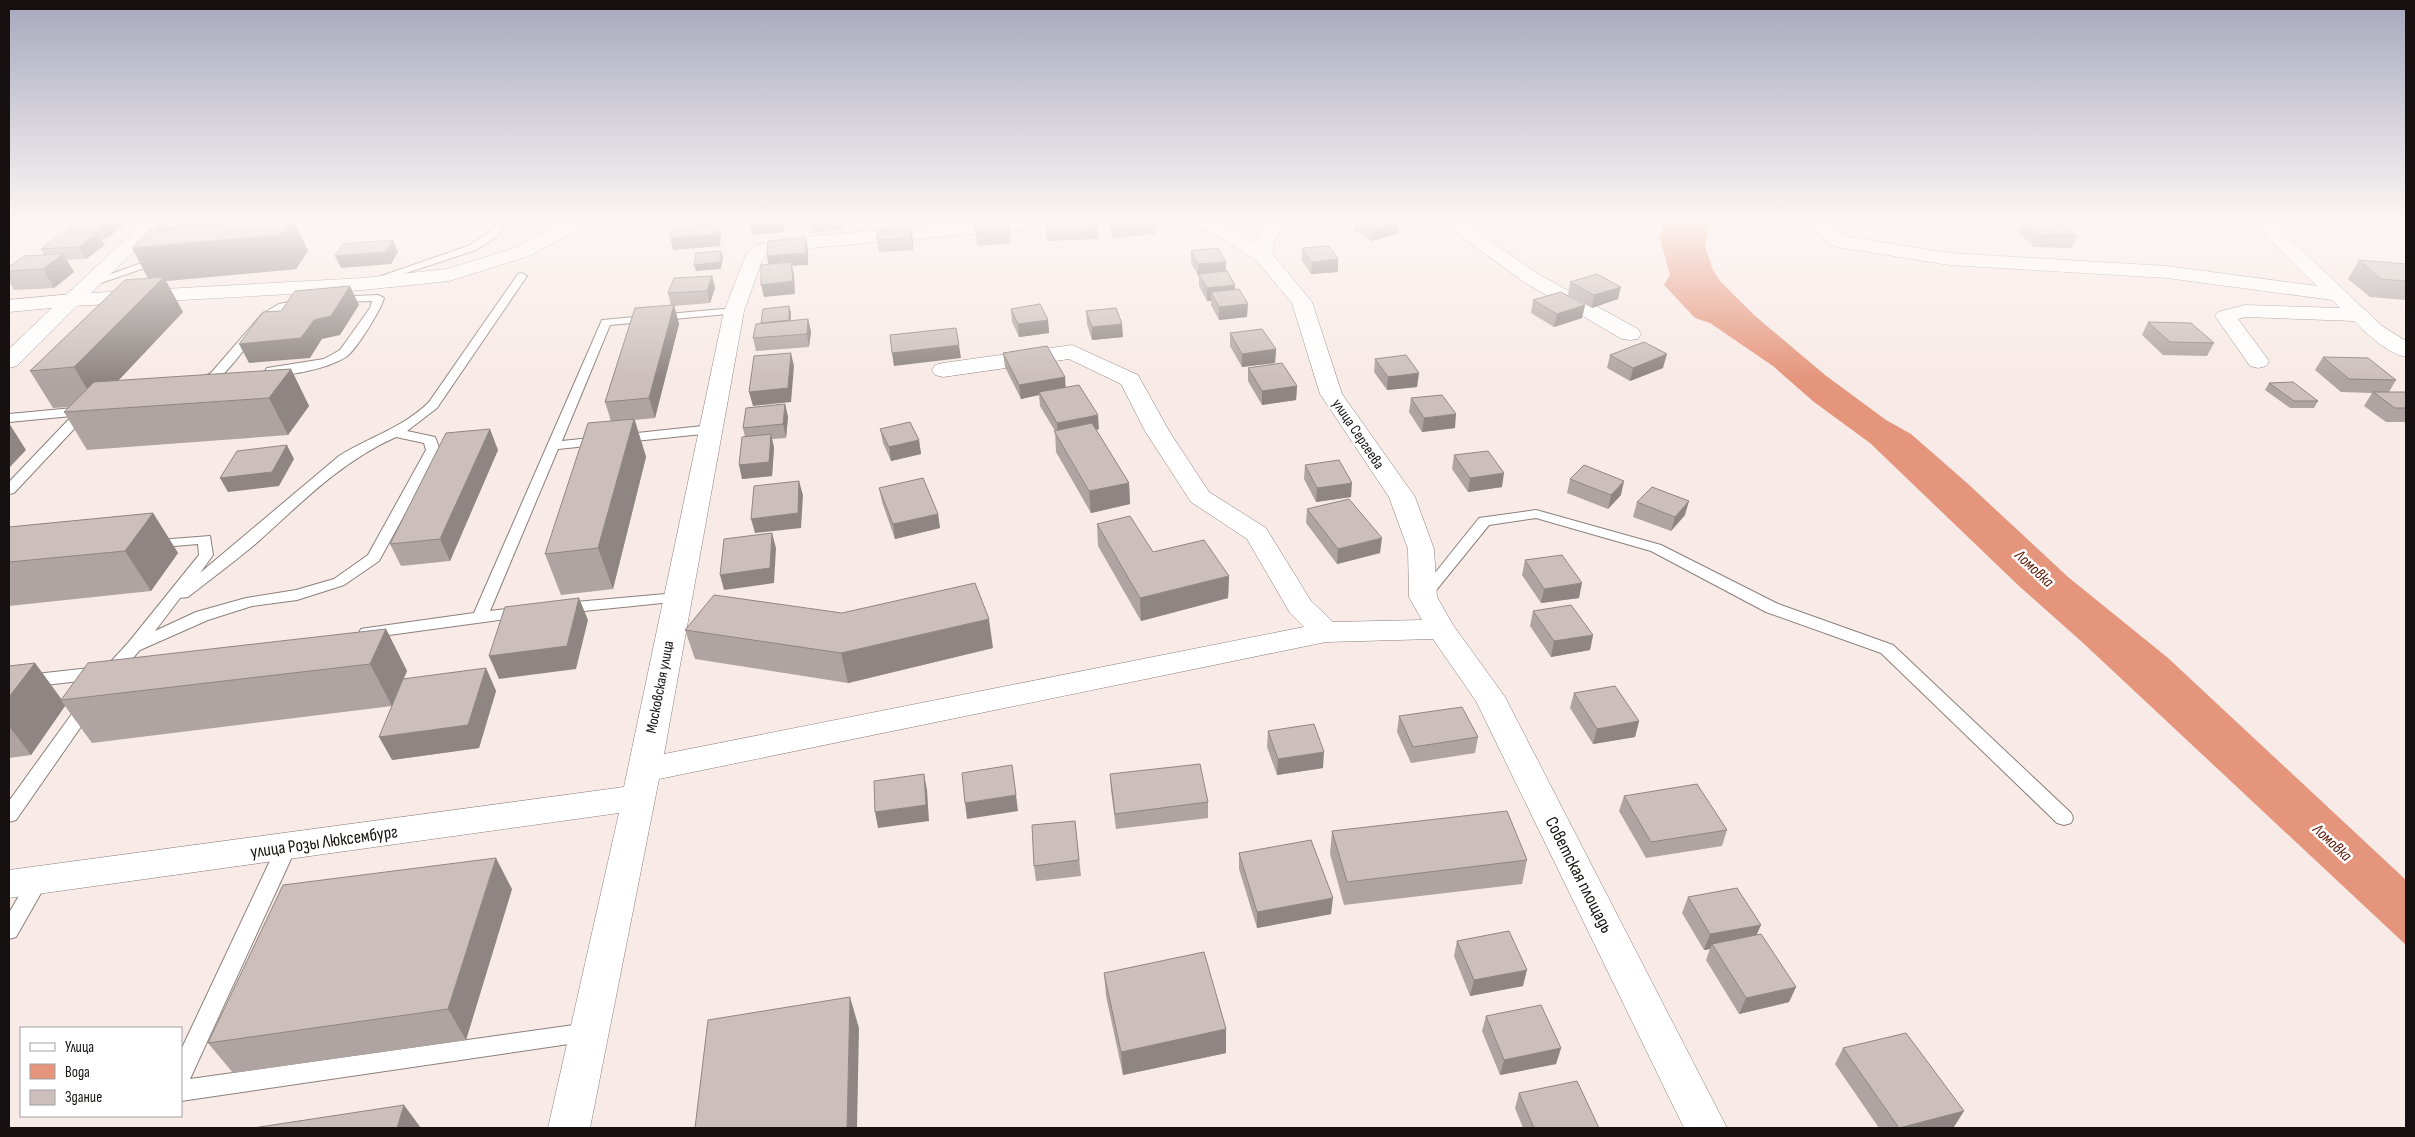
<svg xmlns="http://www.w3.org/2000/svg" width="2415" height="1137" viewBox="0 0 2415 1137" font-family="'Sofia Sans Condensed',sans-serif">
  <rect width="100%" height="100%" fill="#f8eae6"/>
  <!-- water -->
  <path fill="#e5957c" d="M1664,219H1711L1705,246L1713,270L1721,282L1754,315L1825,375L1886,420L1911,434L1967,483L2068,577L2168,658L2406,880V945L2082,642L2019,586L1870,443L1814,402L1773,366L1710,323L1695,318L1664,285L1670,275L1660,238Z"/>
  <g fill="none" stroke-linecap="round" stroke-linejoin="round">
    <defs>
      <path id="service" d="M499,219H509L498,236L476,250L373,284H365L364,282L468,246L490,232Z
        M161,256L165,257V261L95,285H87L86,283Z
        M522,273L527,276L437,408L407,431L435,437L440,450L379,561L344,585L297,600L252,606L208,620L140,650L116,677L9,689V677L99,667L104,669L128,643L199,555L198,544L151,548L146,547L144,544L146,541L210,536L213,555L200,573L339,456C369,437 403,428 429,402L518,274ZM396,437L424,443L426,450L368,555L334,579L296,590L246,598L196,612L155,631L180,598L188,597C212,578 237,560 260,540C303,501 342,461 396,437Z
        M378,295L384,298C381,310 356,350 346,357C329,368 286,378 267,374L265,371L267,368L324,359L340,350L370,308L372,301L335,302L329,299L331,297Z
        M303,299L307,300V304C294,308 282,309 271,318C252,332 221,394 194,388L192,385L194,382L211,373L262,314L279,304Z
        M734,308L738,309V313L610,325L562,441L712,425L718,429L712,433L558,449L490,611L523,607L529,608L531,612L529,616L367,638L361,637L359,633L361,629L367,628L474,613L602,320Z
        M84,407L88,408L90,411L88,414L14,493L9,494V482L72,416L9,422V414Z
        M1536,510L1661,545L1778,604L1893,645L2071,813L2073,818L2071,823L2064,825L2057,823L1881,653L1766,612L1651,551L1536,518L1489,525L1429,599H1419L1416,596L1419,593L1479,518Z
        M677,593L685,598L682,601L564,613L556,608L564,603Z
        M88,698L94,700L96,704L94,708L16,820L9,822V801L82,700Z
        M286,841L293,843L296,848L190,1079L588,1023L596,1026L599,1033L596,1040L181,1101V1050L276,848L279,843Z
        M39,871L46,873L49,879L16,937L9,939V913L32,873Z"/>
      <path id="minor" d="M147,219H167L91,293L363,278L447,269L515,248L570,219H594L591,223L529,256L449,281L363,290L72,306L65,304L62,300L65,296Z
        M1017,219H1136L1133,223L1127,224L1041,228L786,250L768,254L762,260L744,311L664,754L1304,627L1290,613L1247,539L1191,502L1145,431L1121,384L1069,359L943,377L935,375L932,370L935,365L943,363L1072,345L1138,375L1169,431L1209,492L1266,528L1311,601L1333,622L1422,620L1409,597L1408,549L1389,497L1320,394L1292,303L1256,260L1213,233L1180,223L1177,219C1214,219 1223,223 1254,242L1270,219H1289C1280,232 1271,239 1273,255L1312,302L1342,394L1415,497L1434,549L1437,597L1453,625L1505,697L1727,1128H1684L1476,701L1433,639L1326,642L659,779L590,1128H548L619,813L9,898V870L624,787L724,311L746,255L754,246L786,238Z
        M1437,219H1459L1538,274L1638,329L1641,334L1638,339L1630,340L1622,339L1524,282Z
        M1802,219H1823L1844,236L1949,253L2167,266L2317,286L2249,219H2269L2382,326L2406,341V357C2387,353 2368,335 2354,321L2245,317L2238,319L2269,361L2266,366L2258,368L2250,366L2215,316L2218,312L2245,305L2340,308L2332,300L2167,278L1949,265L1838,247L1831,245Z"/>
      <path id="secondary" d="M72,294L79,296L82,300L79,304L17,366L9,368V349L52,308L9,312V300Z"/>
    </defs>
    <!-- service casing -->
    <use href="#service" stroke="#8c807c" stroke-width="2"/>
    <!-- minor casing -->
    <use href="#minor" stroke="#8c807c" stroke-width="1"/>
    <!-- secondary casing -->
    <use href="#secondary" stroke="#8c807c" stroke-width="1"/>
    <!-- service -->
    <use href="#service" fill="#fff" fill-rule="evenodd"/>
    <!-- minor -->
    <use href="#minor" fill="#fff" fill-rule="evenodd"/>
    <!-- secondary -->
    <use href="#secondary" fill="#fff" fill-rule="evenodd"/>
  </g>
  <!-- wall -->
  <path fill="#afa4a1" d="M167,219H210L212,225L308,251L296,269L166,281L183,312L118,381L291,369L309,406L288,435L87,450L64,412L69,407L53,408L30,371L149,279L154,230Z
    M810,219H843V230L812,233Z
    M1045,219L1098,227L1099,239L1047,241Z
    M1110,219H1155L1156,222V234L1113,238L1110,228Z
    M1354,219H1394L1399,222L1398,234L1371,241L1353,230Z
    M2321,219H2366L2363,224L2327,223Z
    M2023,220L2077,236L2072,248L2034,247L2018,232Z
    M1008,221L1011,243L977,246L976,233Z
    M124,225L106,239L102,240L105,245L86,259L67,260L74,272L54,288L14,290L9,281V267L44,255L41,249L68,234L65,229Z
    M911,228L913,240V250L879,252L877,240Z
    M1302,248L1338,259V272L1311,274L1302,261Z
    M1191,251L1226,262V271L1247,317L1219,320L1211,305V301H1207L1199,286V277L1191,263Z
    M2359,260L2406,264V300L2370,297L2348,279Z
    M712,276L715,288L710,303L674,306L679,324L655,418L635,420L646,457L613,589L561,595L545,554L611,421L605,402L671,305L668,293Z
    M1570,282L1618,299L1592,308L1568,295Z
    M1533,300L1585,305L1582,318L1554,327L1531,313Z
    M789,306L791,313V321L808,319L811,332L809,347L756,351L753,338L761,323Z
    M1011,309L1048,320L1049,333L1019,337L1012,322Z
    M1086,311L1123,337L1092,340L1087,324Z
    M2148,322L2214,343L2207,356L2163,355L2142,335Z
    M1230,333L1276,349L1275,363L1242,367L1230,346Z
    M1003,353L1065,387L1099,429L1096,430L1129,483L1130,504L1091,513L1056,452L1055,431L1040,406L1039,395L1021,399L1005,367Z
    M1610,355L1663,368L1630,381L1607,368Z
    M2323,357L2396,380L2389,392L2406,393V422H2386L2364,406L2372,393L2341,392L2315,370Z
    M1375,359L1417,387L1387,390L1374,372Z
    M1248,368L1297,386L1296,400L1262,405L1248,381Z
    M2269,383L2318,401L2314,408H2290L2265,390Z
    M1411,398L1455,428L1422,432L1409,412Z
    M785,404L788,417L786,438L772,439L774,448L772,476L742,479L745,437L743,428Z
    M880,429L919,440L921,454L891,461L883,443Z
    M498,450L450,561L401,566L390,544Z
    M1454,455L1502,487L1468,492L1452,469Z
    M1305,465L1351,497L1316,502L1304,479Z
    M1570,479L1621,495L1608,509L1567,493Z
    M879,488L938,514L940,528L895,539L882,502Z
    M1637,502L1685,515L1671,531L1633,517Z
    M1307,509L1380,553L1337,564L1306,523Z
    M153,513L178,553L151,591L9,606V527Z
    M1097,524L1153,552L1229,576L1228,598L1141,621L1098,546Z
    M1525,560L1579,598L1541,603L1522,575Z
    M1533,611L1593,635L1590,650L1551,657L1530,626Z
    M842,613L993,648L848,683L695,659L685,630Z
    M386,629L407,671L403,679L486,668L496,691L479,748L392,760V706L92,743L65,706L31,755L9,758V666L35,663L62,700Z
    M1574,693L1639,721L1635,737L1593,744L1570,708Z
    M1399,716L1478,737L1475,753L1411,763L1397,732Z
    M1268,731L1323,768L1277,775L1267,747Z
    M1110,774L1208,802V818L1116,829L1111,790Z
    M1624,796L1727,830L1722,846L1646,858L1619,811Z
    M1075,821L1081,876L1036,881L1034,866Z
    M1332,831L1527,860L1522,884L1344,905L1330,854Z
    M1239,853L1331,914L1257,928L1239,869Z
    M512,889L466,1040L233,1073L208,1043Z
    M1688,897L1757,935L1796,987L1789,1002L1739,1014L1706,960L1710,949L1704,950L1682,913Z
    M1457,941L1523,986L1470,996L1454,956Z
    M1104,973L1226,1029V1053L1123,1075L1106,996Z
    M1486,1016L1561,1048L1556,1064L1500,1075L1482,1031Z
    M1843,1048L1954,1127L1948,1128H1879L1835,1064Z
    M1519,1093L1599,1128H1523L1515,1108Z"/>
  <!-- shaded-wall -->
  <path fill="#8f8683" d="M109,219H121L124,225L106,239L100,227Z
    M202,219H210L213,227L191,228Z
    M293,219H294L308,251L296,269L166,281L183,312L96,404L74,367L150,282L132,248Z
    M782,219H786L784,232L752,235L749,223Z
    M841,219H843V230Z
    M883,219H905L883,221Z
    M1399,222L1398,234L1371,241L1372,229Z
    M718,224L721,236L720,246L673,250L670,238Z
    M911,228L913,240V250L911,238Z
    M98,233L105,245L86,259L79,247Z
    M806,238L808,250V265L792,266L794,274L795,294L764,297L761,285L769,269L767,256Z
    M393,240L398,252L391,264L341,268L335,256Z
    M721,251L723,257L721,269L696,271L694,265Z
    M63,254L74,272L54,288L43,269Z
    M1338,259V272L1311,274L1312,262Z
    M1226,262V274H1199L1198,277V264Z
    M712,276L715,288L710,303L707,291Z
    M1235,285V298L1211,292V301H1207V288Z
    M350,286L359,305L340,335L322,339L310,358L249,363L239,344L314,320Z
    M1621,287L1618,299L1592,308L1594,295Z
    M1248,304L1247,317L1219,320V307Z
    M674,305L679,324L655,418L649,398Z
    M1585,305L1582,318L1554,327L1557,314Z
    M789,306L791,313L790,327L763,329Z
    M808,319L811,332L809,347L807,334Z
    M1048,320L1049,333L1019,337L1018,324Z
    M1122,324L1123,337L1092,340V327Z
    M959,345L961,358L894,366L892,353Z
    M1276,349L1275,363L1242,367V354Z
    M791,353L794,366L791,402L753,406L749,392Z
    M1667,354L1663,368L1630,381L1633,368Z
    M291,369L309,406L288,435L269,398Z
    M1419,373L1417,387L1387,390L1388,377Z
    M1065,377L1066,391L1039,392V395L1021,399L1019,385Z
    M1297,386L1296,400L1262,405V391Z
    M785,404L788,417L786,438L783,424Z
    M1456,414L1455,428L1422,432L1424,418Z
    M1098,415L1099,429L1058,437L1057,423Z
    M634,419L646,457L613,589L598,548Z
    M9,423L26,450L9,468Z
    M490,429L498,450L450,561L440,539Z
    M771,434L774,448L772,476L742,479L739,465Z
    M919,440L921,454L891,461L889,447Z
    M287,445L294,459L279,486L228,492L220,478Z
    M1504,473L1502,487L1468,492L1470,478Z
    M799,481L803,495L801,528L755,533L751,519Z
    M1624,481L1621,495L1608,509L1611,495Z
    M1129,483L1130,504L1091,513L1089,491Z
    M1352,483L1351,497L1316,502L1317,488Z
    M1689,501L1685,515L1671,531L1675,517Z
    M153,513L178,553L151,591L125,551Z
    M938,514L940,528L895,539L893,524Z
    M772,533L776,548L774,583L724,590L720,575Z
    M1382,538L1380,553L1337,564L1338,549Z
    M1229,576L1228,598L1141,621L1140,598Z
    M1582,583L1579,598L1541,603L1544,589Z
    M579,598L588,620L576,669L499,679L489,656Z
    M989,619L993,648L848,683L841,653Z
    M386,629L407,671L392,706L370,664Z
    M1593,635L1590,650L1551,657L1554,641Z
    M35,663L62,700H61L65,706L31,755L9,726V697Z
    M486,668L496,691L479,748L392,760L379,737Z
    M1639,721L1635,737L1593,744L1597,729Z
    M1324,752L1323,768L1277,775L1278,759Z
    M924,774L927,790L929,821L878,828L875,812Z
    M1016,795L1018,811L967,819L965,803Z
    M496,858L512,889L466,1040L448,1009Z
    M1333,898L1331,914L1257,928V912Z
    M1761,925L1754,941L1712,944L1710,949L1704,950L1710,934Z
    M1527,970L1523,986L1470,996L1474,980Z
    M1796,987L1789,1002L1739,1014L1746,998Z
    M850,997L859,1028L857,1128H847Z
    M1226,1029V1053L1123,1075L1121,1052Z
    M1561,1048L1556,1064L1500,1075L1504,1060Z
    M404,1105L421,1128H397Z
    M1964,1111L1954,1127L1948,1128H1898Z"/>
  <!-- building -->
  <path fill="#ccbfbb" stroke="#8f8683" d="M79,219H109L100,227L65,229Z
    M167,219H202L193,226L154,230Z
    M276,219H293L281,235L132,248L149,230Z
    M750,219H782V220L749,223Z
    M810,219H829L809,221Z
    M1045,219H1098V227L1046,229Z
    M1111,219H1155L1156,222L1113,226Z
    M1356,219H1394L1399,222L1372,229Z
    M2023,220L2060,221L2077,236L2039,235Z
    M1008,221L1009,231L976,233L975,223Z
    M718,224L717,234L670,238L672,228Z
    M911,228V238L877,240L878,230Z
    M98,233L79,247L41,249L61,234Z
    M806,238L805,253L767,256L768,241Z
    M393,240L386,252L335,256L343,244Z
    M1329,246L1338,259L1312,262L1302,248Z
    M1218,248L1226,262L1198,264L1191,251Z
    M721,251L720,262L694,265L696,253Z
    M63,254L43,269L9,271V267L24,256Z
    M2359,260L2406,264V281L2381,279Z
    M791,262L793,281L761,285V265Z
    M1227,271L1235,285L1207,288L1199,274Z
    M1597,274L1621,287L1594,295L1570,282Z
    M712,276L707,291L668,293L674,278Z
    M164,277L74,367L30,371L125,280Z
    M350,286L331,316L314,320L301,338L239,344L263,312L281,311L295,291Z
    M1239,289L1248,304L1219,307L1211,292Z
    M1561,292L1585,305L1557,314L1533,300Z
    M1040,304L1048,320L1018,324L1011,309Z
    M674,305L649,398L605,402L635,308Z
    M789,306V320L761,323L763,309Z
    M1116,308L1122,324L1092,327L1086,311Z
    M808,319L807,334L753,338L756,324Z
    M2148,322L2191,323L2214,343L2170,342Z
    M956,328L959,345L892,353L890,335Z
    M1262,329L1276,349L1242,354L1230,333Z
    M1644,342L1667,354L1633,368L1610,355Z
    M1047,346L1065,377L1019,385L1003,353Z
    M791,353L788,388L749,392L754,356Z
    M1406,355L1419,373L1388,377L1375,359Z
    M2323,357L2368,358L2396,380L2349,379Z
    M1282,363L1297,386L1262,391L1248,368Z
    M291,369L269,398L64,412L94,382Z
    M2293,382L2318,401H2294L2269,383Z
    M1079,385L1098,415L1057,423L1039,392Z
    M2373,392H2405L2406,393V408H2395Z
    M1442,395L1456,414L1424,418L1411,398Z
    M785,404L783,424L743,428L746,408Z
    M634,419L598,548L545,554L588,423Z
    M910,422L919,440L889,447L880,429Z
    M1092,423L1129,483L1089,491L1054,431Z
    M490,429L440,539L390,544L446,433Z
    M771,434L769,462L739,465L742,437Z
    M287,445L272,472L220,478L237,451Z
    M1488,451L1504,473L1470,478L1454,455Z
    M1339,460L1352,483L1317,488L1305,465Z
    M1584,465L1624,481L1611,495L1570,479Z
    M923,478L938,514L893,524L879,488Z
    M799,481L798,513L751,519L754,486Z
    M1652,487L1689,501L1675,517L1637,502Z
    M1349,499L1382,538L1338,549L1307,509Z
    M153,513L125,551L9,562V527Z
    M1130,516L1153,552L1204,540L1229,576L1140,598L1097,524Z
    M772,533L770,568L720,575L724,539Z
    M1562,555L1582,583L1544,589L1525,560Z
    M975,583L989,619L841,653L685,630L714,595L842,613Z
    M579,598L567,646L489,656L505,607Z
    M1571,605L1593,635L1554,641L1533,611Z
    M386,629L370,664L61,700L88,663Z
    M35,663L9,697V666Z
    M486,668L468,725L379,737L403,679Z
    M1615,686L1639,721L1597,729L1574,693Z
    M1462,707L1478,737L1413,747L1399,716Z
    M1314,724L1324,752L1278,759L1268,731Z
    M1200,764L1208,802L1115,814L1110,774Z
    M1012,765L1016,795L965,803L962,773Z
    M924,774L926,805L875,812L874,781Z
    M1697,784L1727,830L1651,842L1624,796Z
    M1507,811L1527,860L1347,882L1332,831Z
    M1075,821L1079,860L1034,866L1032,825Z
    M1311,840L1333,898L1257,912L1239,853Z
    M496,858L448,1009L208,1043L283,885Z
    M1737,888L1761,925L1710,934L1688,897Z
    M1509,931L1527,970L1474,980L1457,941Z
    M1761,934L1796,987L1746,998L1712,944Z
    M1204,952L1226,1029L1121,1052L1104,973Z
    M850,997L847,1128H695L708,1020Z
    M1541,1005L1561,1048L1504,1060L1486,1016Z
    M1906,1033L1964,1111L1899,1128L1843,1048Z
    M1577,1081L1599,1128H1534L1519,1093Z
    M404,1105L397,1128H253Z"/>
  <!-- sky -->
  <linearGradient id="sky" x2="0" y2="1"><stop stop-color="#a7a8bd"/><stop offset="0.58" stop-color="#fcf6f4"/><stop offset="1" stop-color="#fcf6f4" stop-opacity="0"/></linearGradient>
  <rect width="2415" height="379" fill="url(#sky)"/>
  <g text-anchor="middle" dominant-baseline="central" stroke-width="5" stroke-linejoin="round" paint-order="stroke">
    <!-- street labels -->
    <g font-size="15" fill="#161110" stroke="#fff">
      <text transform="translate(1358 434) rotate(56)">улица Сергеева</text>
      <text transform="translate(660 687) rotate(-79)">Московская улица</text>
    </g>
    <!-- water labels -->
    <g font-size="16" font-style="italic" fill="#5b1500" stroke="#fff">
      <text transform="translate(2034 569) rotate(43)">Ломовка</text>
      <text transform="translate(2332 843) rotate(43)">Ломовка</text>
    </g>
    <!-- near-street labels -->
    <g font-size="18" fill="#161110" stroke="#fff">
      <text transform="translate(324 842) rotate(-8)">улица Розы Люксембург</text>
      <text transform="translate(1579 875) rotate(63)">Советская площадь</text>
    </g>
  </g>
  <!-- border -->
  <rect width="2415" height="1137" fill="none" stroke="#161110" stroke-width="20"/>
  <!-- legend -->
  <rect x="20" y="1027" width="162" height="90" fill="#ffffff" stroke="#a2a09f"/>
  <rect x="30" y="1043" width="25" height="8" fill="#ffffff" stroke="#a2a09f"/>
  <text x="65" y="1052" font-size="15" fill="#161110">Улица</text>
  <rect x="30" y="1064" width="25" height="15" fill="#e5957c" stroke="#a2a09f"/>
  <text x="65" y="1077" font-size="15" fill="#161110">Вода</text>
  <rect x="30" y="1090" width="25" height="15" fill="#ccbfbb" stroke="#a2a09f"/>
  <text x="65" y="1102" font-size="15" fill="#161110">Здание</text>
</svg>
